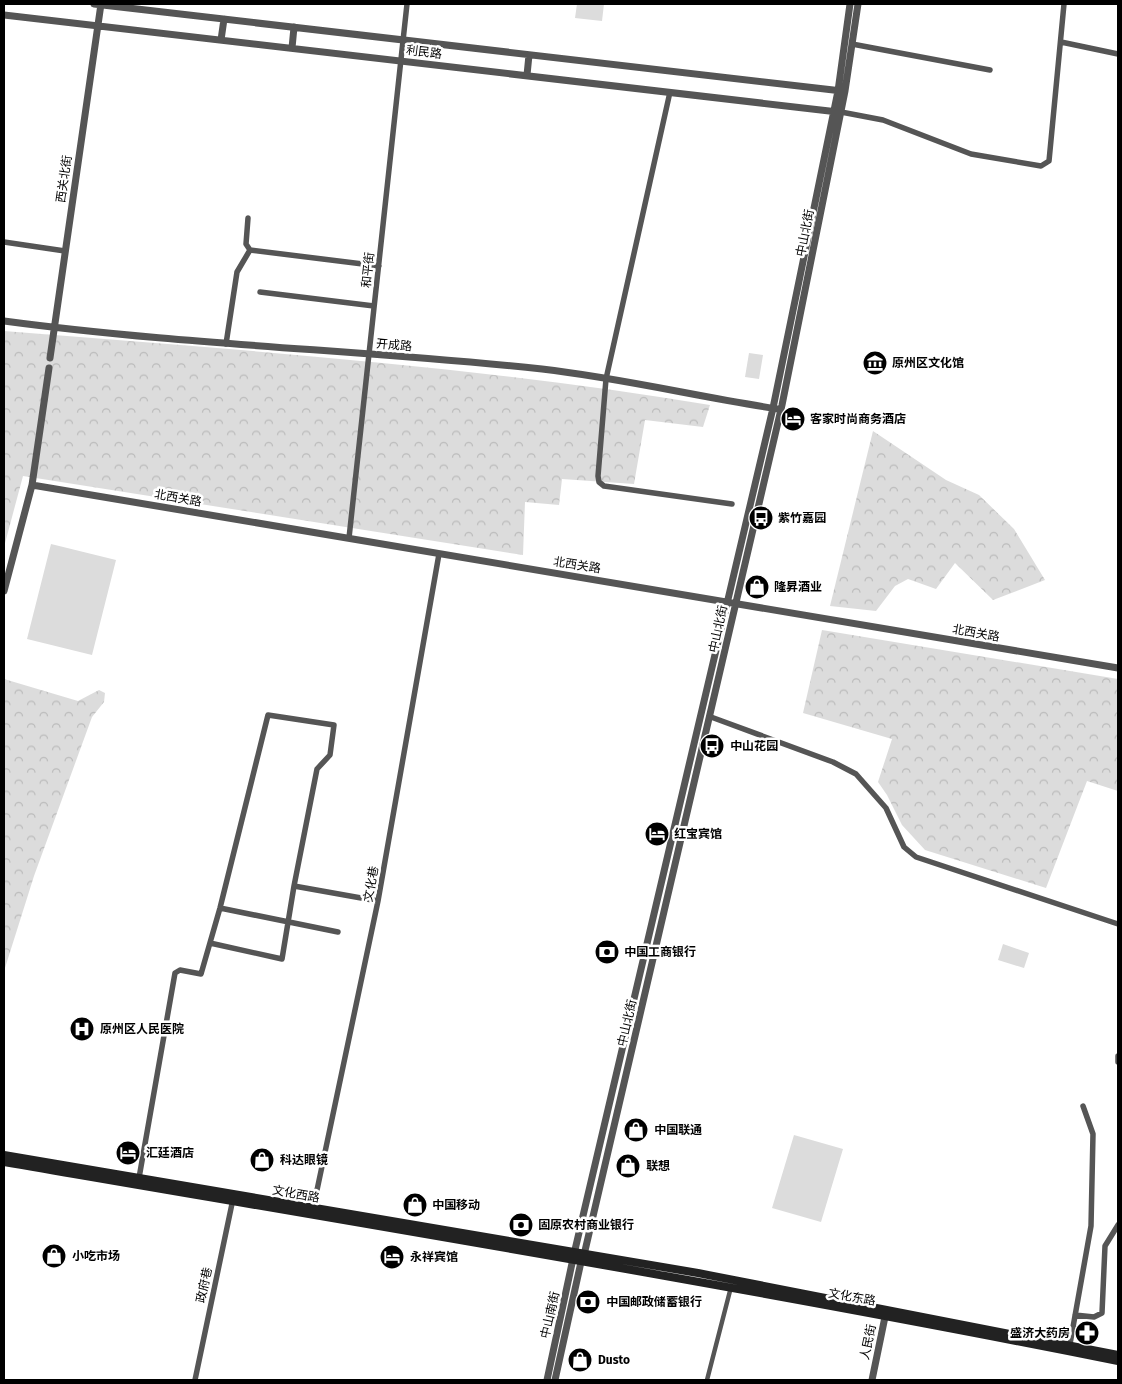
<svg xmlns="http://www.w3.org/2000/svg" width="1122" height="1384" viewBox="0 0 1122 1384" font-family="'Fira Sans','Noto Sans SC',sans-serif">
  <defs>
    <pattern id="park-crowns" width="20" height="18" patternUnits="userSpaceOnUse" patternTransform="scale(1.25)"><rect width="20" height="18" fill="#dcdcdc"/><path d="M2 6a3 3 0 1 1 6 0M12 15a3 3 0 1 1 6 0" fill="none" stroke="#bbb"/></pattern>
  </defs>
  <rect width="100%" height="100%" fill="#fff"/>
  <!-- grass -->
  <path fill="#dcdcdc" d="M577,4H604L602,21L575,18Z
    M749,353L763,355L759,379L745,377Z
    M51,544L116,560L92,655L27,639Z
    M1003,944L1029,953L1024,968L998,960Z
    M794,1135L843,1149L821,1222L772,1208Z"/>
  <!-- park -->
  <path fill="url(#park-crowns)" d="M4,331C240,350 477,366 710,405L703,427L645,420L634,484L562,479L559,505L525,502L523,555L23,476L4,547Z
    M873,431L946,480L979,495L1014,529L1045,580L993,600L955,563L936,589L908,579L895,586L876,611L830,606Z
    M822,630L1118,679V791L1087,781L1046,888L925,850L902,825L887,795L878,782L892,739L803,713Z
    M4,679L78,701L99,690L105,693L104,702L92,717L34,876L5,968Z"/>
  <g fill="none" stroke-linecap="round" stroke-linejoin="round">
    <!-- pedestrian -->
    <path stroke="#555" stroke-width="4.5" d="M707,1380L731,1287"/>
    <!-- minor -->
    <path stroke="#555" stroke-width="5.5" d="M1061,42L1118,54
      M852,44L990,70
      M670,92L606,379L598,476L599,482L604,486L732,504
      M841,112L883,120L971,154L1041,166L1049,161L1064,4
      M248,218L246,244L250,250
      M4,242L65,251
      M250,250L379,266
      M260,292L374,306
      M226,344L237,272L250,250
      M349,538L407,4
      M711,717L833,762L856,774L886,808L904,847L916,857L1118,924
      M220,908L338,932
      M210,943L282,959L294,886
      M1118,1056V1062
      M139,1178L175,973L180,970L201,974L220,908L268,715L334,725L330,755L317,769L294,886L378,901
      M313,1209L378,901L439,554
      M1075,1315L1094,1317L1102,1313L1105,1246L1118,1225
      M1070,1344L1091,1226L1093,1134L1083,1106
      M195,1380L233,1199"/>
    <!-- tertiary -->
    <path stroke="#555" stroke-width="7" d="M94,4L842,91
      M4,15L838,112
      M221,40L224,19
      M292,48L294,27
      M527,75L529,55
      M4,321C183,345 363,350 542,369C621,378 699,397 778,409
      M50,358L101,4
      M32,485L1118,668
      M4,591L32,485L49,368
      M547,1380L574,1254L773,408L838,91L850,4
      M555,1380L581,1262L584,1255L782,405L845,91L858,4
      M872,1380L886,1312"/>
    <!-- secondary -->
    <path stroke="#222" stroke-width="8" d="M4,1155L698,1273L1118,1355
      M4,1162C376,1226 748,1287 1118,1361"/>
  </g>
  <!-- icons -->
  <defs>
    <symbol id="museum-disc" viewBox="-11 -11 22 22"><circle r="9.5" fill="#000" stroke="#fff"/><path d="M0-6L6-3V-2H-6V-3ZM-5-1h2V3h-2ZM-1-1h2V3h-2ZM3-1h2V3H3ZM-6 4H6V6H-6Z" fill="#fff"/></symbol>
    <symbol id="hotel-disc" viewBox="-11 -11 22 22"><circle r="9.5" fill="#000" stroke="#fff"/><path d="M-6-4.5h1.5V1H6V5H4.5V3h-9V5H-6ZM-4 0a1.8 1.8 0 1 1 3.6 0ZM.5 0V-2.5h3Q6-2.5 6 0Z" fill="#fff"/></symbol>
    <symbol id="bus-disc" viewBox="-11 -11 22 22"><circle r="9.5" fill="#000" stroke="#fff"/><path d="M-5-6H5V4H4V6H2V4H-2V6H-4V4H-5ZM-3.5-4V0h7V-4ZM-3.5 1.2v1.5H-2V1.2ZM2 1.2v1.5H3.5V1.2Z" fill="#fff"/></symbol>
    <symbol id="shop-disc" viewBox="-11 -11 22 22"><circle r="9.5" fill="#000" stroke="#fff"/><path d="M-5-2.5h2.3a2.7 3.5 0 0 1 5.4 0H5L5.5 6h-11ZM-1.5-2.5h3a1.5 2.3 0 0 0-3 0Z" fill="#fff"/></symbol>
    <symbol id="bank-disc" viewBox="-11 -11 22 22"><circle r="9.5" fill="#000" stroke="#fff"/><path d="M-6-4H6V4H-6ZM0-2.3a2.3 2.3 0 1 0 0 4.6a2.3 2.3 0 1 0 0-4.6Z" fill="#fff"/></symbol>
    <symbol id="hospital-disc" viewBox="-11 -11 22 22"><circle r="9.5" fill="#000" stroke="#fff"/><path d="M-5-5h3v3.5h4V-5h3V5h-3V1.5h-4V5h-3Z" fill="#fff"/></symbol>
    <symbol id="pharmacy-disc" viewBox="-11 -11 22 22"><circle r="9.5" fill="#000" stroke="#fff"/><path d="M-2-6h4v4h4v4h-4v4h-4v-4h-4v-4h4Z" fill="#fff"/></symbol>
  </defs>
  <g fill-rule="evenodd">
    <use href="#museum-disc" x="861" y="349" width="28" height="28"/>
    <use href="#hotel-disc" x="779" y="405" width="28" height="28"/>
    <use href="#bus-disc" x="747" y="504" width="28" height="28"/>
    <use href="#shop-disc" x="743" y="573" width="28" height="28"/>
    <use href="#bus-disc" x="698" y="732" width="28" height="28"/>
    <use href="#hotel-disc" x="643" y="820" width="28" height="28"/>
    <use href="#bank-disc" x="593" y="938" width="28" height="28"/>
    <use href="#hospital-disc" x="68" y="1015" width="28" height="28"/>
    <use href="#shop-disc" x="622" y="1116" width="28" height="28"/>
    <use href="#hotel-disc" x="114" y="1139" width="28" height="28"/>
    <use href="#shop-disc" x="248" y="1146" width="28" height="28"/>
    <use href="#shop-disc" x="614" y="1152" width="28" height="28"/>
    <use href="#shop-disc" x="401" y="1191" width="28" height="28"/>
    <use href="#bank-disc" x="507" y="1211" width="28" height="28"/>
    <use href="#shop-disc" x="40" y="1242" width="28" height="28"/>
    <use href="#hotel-disc" x="378" y="1243" width="28" height="28"/>
    <use href="#bank-disc" x="574" y="1288" width="28" height="28"/>
    <use href="#pharmacy-disc" x="1073" y="1319" width="28" height="28"/>
    <use href="#shop-disc" x="566" y="1346" width="28" height="28"/>
  </g>
  <g text-anchor="middle" dominant-baseline="central" stroke-width="5" stroke-linejoin="round" paint-order="stroke">
    <!-- street labels -->
    <g font-size="12" fill="#000" stroke="#fff">
      <text transform="translate(424 52) rotate(7)">利民路</text>
      <text transform="translate(64 179) rotate(-82)">西关北街</text>
      <text transform="translate(805 233) rotate(-79)">中山北街</text>
      <text transform="translate(368 270) rotate(-84)">和平街</text>
      <text transform="translate(394 345) rotate(5)">开成路</text>
      <text transform="translate(178 498) rotate(10)">北西关路</text>
      <text transform="translate(577 565) rotate(9)">北西关路</text>
      <text transform="translate(718 629) rotate(-78)">中山北街</text>
      <text transform="translate(976 633) rotate(10)">北西关路</text>
      <text transform="translate(371 884) rotate(-80)">文化巷</text>
      <text transform="translate(627 1023) rotate(-77)">中山北街</text>
      <text transform="translate(296 1194) rotate(10)">文化西路</text>
      <text transform="translate(204 1285) rotate(-78)">政府巷</text>
      <text transform="translate(852 1297) rotate(10)">文化东路</text>
      <text transform="translate(550 1315) rotate(-77)">中山南街</text>
      <text transform="translate(868 1342) rotate(-78)">人民街</text>
    </g>
    <!-- poi labels -->
    <g font-size="12" font-weight="bold" fill="#000" stroke="#fff" text-anchor="start">
      <text x="892" y="363">原州区文化馆</text>
      <text x="810" y="419">客家时尚商务酒店</text>
      <text x="778" y="518">紫竹嘉园</text>
      <text x="774" y="587">隆昇酒业</text>
      <text x="730" y="746">中山花园</text>
      <text x="674" y="834">红宝宾馆</text>
      <text x="624" y="952">中国工商银行</text>
      <text x="100" y="1029">原州区人民医院</text>
      <text x="654" y="1130">中国联通</text>
      <text x="146" y="1153">汇廷酒店</text>
      <text x="280" y="1160">科达眼镜</text>
      <text x="646" y="1166">联想</text>
      <text x="432" y="1205">中国移动</text>
      <text x="538" y="1225">固原农村商业银行</text>
      <text x="72" y="1256">小吃市场</text>
      <text x="410" y="1257">永祥宾馆</text>
      <text x="606" y="1302">中国邮政储蓄银行</text>
      <text x="1070" y="1333" text-anchor="end">盛济大药房</text>
      <text x="598" y="1360">Dusto</text>
    </g>
  </g>
  <!-- border -->
  <rect width="1122" height="1384" fill="none" stroke="#000000" stroke-width="10"/>
</svg>
